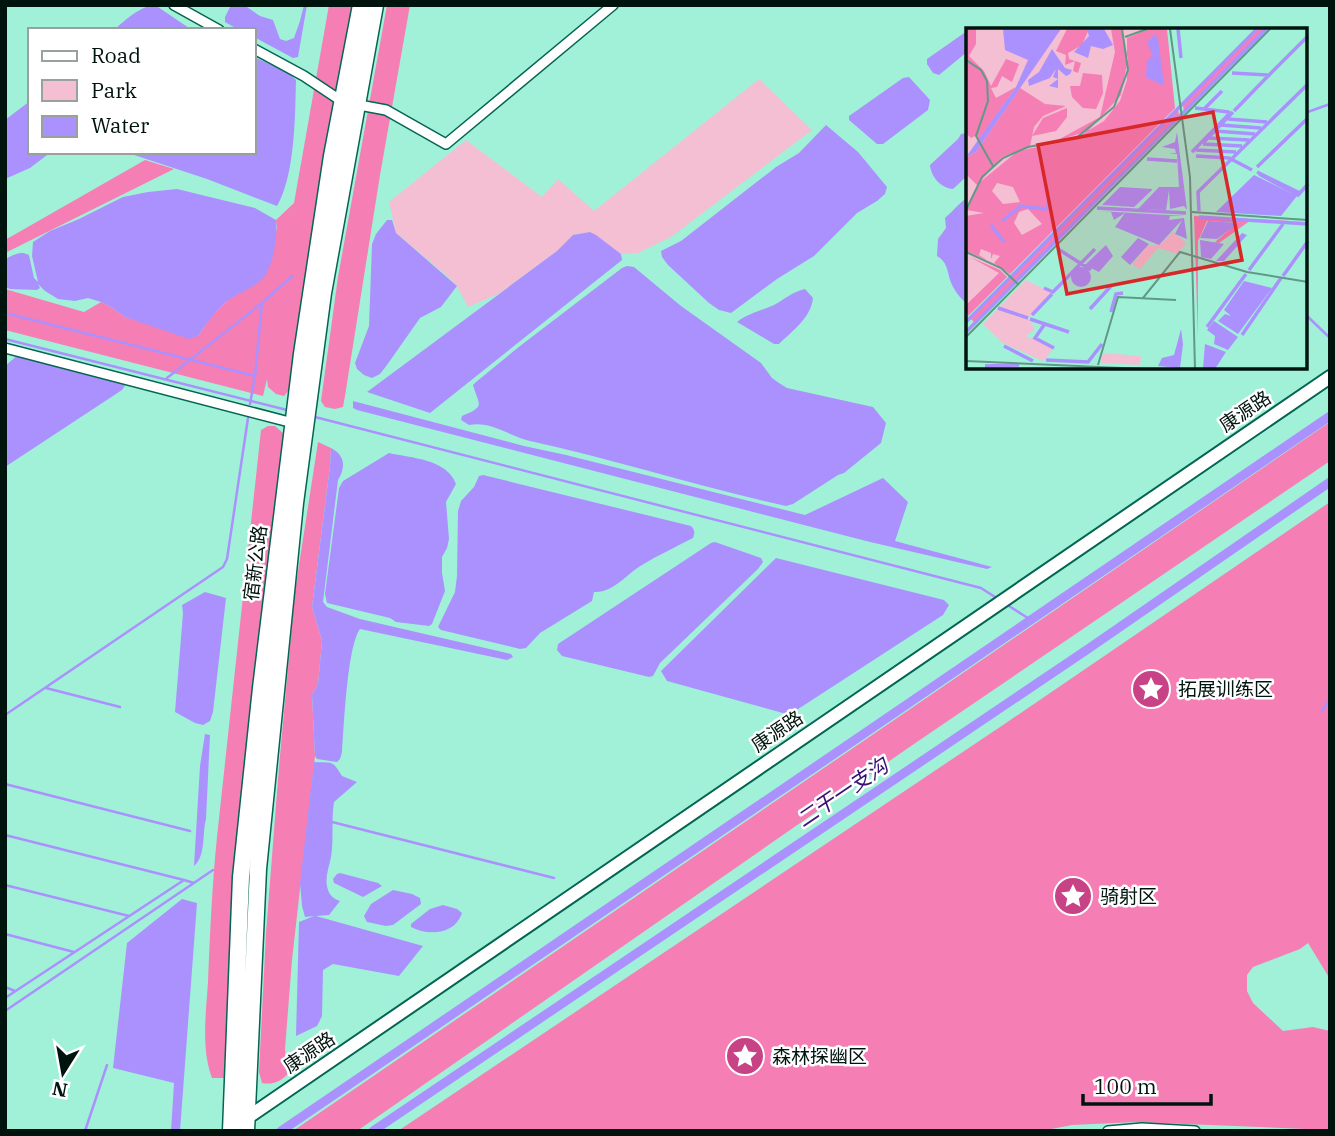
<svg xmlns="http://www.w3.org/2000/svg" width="1335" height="1136" viewBox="0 0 1335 1136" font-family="'IBM Plex Serif','Noto Sans SC',serif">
  <rect width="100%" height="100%" fill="#a1f1d8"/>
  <!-- green -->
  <path fill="#f4bed3" d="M759,79L812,130L671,237L638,253L621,254L590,232L573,235L557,251L500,293L468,307L457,286L452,280L396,233L389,202L466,140L542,197L558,179L594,211Z"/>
  <!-- forest -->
  <path fill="#f57eb4" d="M329,5H354L322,170L290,389L284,396L276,394L268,387L267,379L263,396L5,330V289L84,312L101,302L111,307L125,317L198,336L211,317L227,301L277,229L276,220L294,203Z
    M387,5H410L380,175L345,396L343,407L335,409L325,407L321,401L338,277Z
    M145,160L174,169L5,253V240Z
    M1330,422V461L911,746L357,1131H293Z
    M268,426H275L284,434L232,954L225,1078H212C201,1049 206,1013 208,982C210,934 212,886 217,837L261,430Z
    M318,442L331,448L330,466L312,607L322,641L318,684L312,695L315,756L292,960L285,1049L287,1075C279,1082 273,1085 262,1083L259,1072L266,933L279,767L295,591Z
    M1330,502V979L1308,943L1300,949L1253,967L1247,975V991L1253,1003L1283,1031L1313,1027L1330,1031V1130L1136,1122L1072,1125L1041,1131H398L1003,725Z"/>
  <!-- water -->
  <path fill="#ab91fe" d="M152,5H155L192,30H114C125,20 137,9 152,5Z
    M231,5H244L260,16L273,20L280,39L286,41L294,38L300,21L304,5H307L298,57L293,58L254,37V30H239L225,22V17Z
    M967,31V52L939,75L933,73L927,64V59Z
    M254,57L289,73L296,80C295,117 295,175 277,206L207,179L125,152H254Z
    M909,77L930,100L928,110L883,144H877L849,120V116L903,78Z
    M30,101V152H51L30,168L5,179V120Z
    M826,125L858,152L887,187L885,194L877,201L857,213L814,256L777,279L731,313L719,310L709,303L668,265L662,257L661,251L681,241L776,167L799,153Z
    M967,133V176L953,189C941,188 931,177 930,165L958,139L961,134Z
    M177,189L255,208L276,220C278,237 273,272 259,282C249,290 236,294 226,302C215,312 206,324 198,336L189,339L125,317L111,307L101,302L88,298L75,301L58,299L45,291L38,284L40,288L37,290L10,289L5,287V259C14,255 20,250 29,255L34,278L38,282L32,256L33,242L50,231L79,219L123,197L148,192Z
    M967,198V304C960,298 953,289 950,280C947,269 947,262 937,256L938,239L946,228L945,218C953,211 959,203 967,198Z
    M387,220H392L396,233L457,286L441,307L420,318L387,365L380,374L372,378L364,375L357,369L355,363L369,326L372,244L376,234Z
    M590,232L596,235L621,254L622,260L430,413L367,392L557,251L573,235Z
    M627,266L634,267L681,306L761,363L772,378L779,383L787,388L873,407L886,423L881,443L844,473L838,475L793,504L786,506C700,487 616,460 530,441C509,436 492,421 469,425L461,420L462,416C486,406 479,406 473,385L476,382L520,346L622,268Z
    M805,289L813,298C811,318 792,331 779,344H774L737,322C749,313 761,311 774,305C785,299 792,292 805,289Z
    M19,354L126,384L122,390L5,467V366Z
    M353,401L524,446L566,455L805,515L883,478L908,502L895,541L992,567L987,569L870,542L357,410L353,408Z
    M331,448C345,455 346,467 338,480L323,602L327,607L360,619L511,654L513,657L507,660L360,629C347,647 344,727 342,752L340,759L337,762L317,759L315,756L312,695L318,684L322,641L312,607L330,466Z
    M389,453C411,458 447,459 456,484L446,502L449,539L447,548L442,557V573L445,591L432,624L429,626L396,622L390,618L327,603L325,594L339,488L343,481Z
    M483,475L691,526C695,530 695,533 693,538C676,547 658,555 642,565C626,574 614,593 594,592L592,601L540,633L526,648L520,649L441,630L438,627L455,592L457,576L458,511L461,501L474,487L479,476Z
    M715,542L761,558L763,562L758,569L660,663L653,676L649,677L562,656L557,650L558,644L711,543Z
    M776,558L944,600L949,605L943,615L792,713H783L667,681L661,671Z
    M205,592L226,598L213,712L210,721L203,725L195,723L175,712L183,613L182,605Z
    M205,734L210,735L206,819C202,834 206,856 194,866L200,766Z
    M314,762C334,763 332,760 342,776L357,782L334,802C331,820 334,839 331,857C329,868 324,878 328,890C330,896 334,899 340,901L329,915L316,916L423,946L399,976L333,964L323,970L322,1016L317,1026L296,1036L299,922L314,916L305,917L302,906L300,883Z
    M340,873L378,883L382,886L363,897L334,883L333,879L337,874Z
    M393,890L412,894L420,898L421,904L393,925L386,926L367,922L364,916L371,904Z
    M182,899L197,903L180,1131H171L174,1083L113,1068L127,943Z
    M443,905L457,909L462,913C455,935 428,936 411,927V924L430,909Z"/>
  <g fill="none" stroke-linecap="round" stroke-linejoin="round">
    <!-- stream -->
    <path stroke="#ab91fe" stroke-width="2.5" d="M1305,113L1330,104
      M5,313L255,376
      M1305,314L1330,338
      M5,339L287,410
      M167,378L262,303L292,276
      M250,404L255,376L262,303
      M315,417L981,588L995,597
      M1009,606L1031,620
      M46,688L120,707
      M1322,711L1330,699
      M5,715L223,567L227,559L248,418
      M5,784L190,831
      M332,822L554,878
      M5,835L184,880
      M5,885L129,916
      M5,934L74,952
      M5,987L15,991
      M5,998L184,880L194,883
      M5,1011L213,870
      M85,1131L107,1065"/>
    <!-- canal -->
    <path stroke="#ab91fe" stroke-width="9" d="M281,1131L1330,416
      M373,1131L1088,649L1330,482"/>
    <defs>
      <path id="street" d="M174,5L219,30
        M254,49L304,76L343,102L386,110L446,144L613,5
        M5,348L297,424
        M1108,1131L1142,1128L1195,1131"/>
      <path id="secondary" d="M241,1122L1330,377"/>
      <path id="highway" d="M231,1131L241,877L261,688L302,354L332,156L361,5
        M246,1131L258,869L295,503L323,293L375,5"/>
    </defs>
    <!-- street casing -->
    <use href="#street" stroke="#046552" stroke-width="12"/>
    <!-- secondary casing -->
    <use href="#secondary" stroke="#046552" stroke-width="16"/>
    <!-- highway casing -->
    <use href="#highway" stroke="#046552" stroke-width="19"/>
    <!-- street -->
    <use href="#street" stroke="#fff" stroke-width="9"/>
    <!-- secondary -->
    <use href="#secondary" stroke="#fff" stroke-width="12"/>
    <!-- highway -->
    <use href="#highway" stroke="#fff" stroke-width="16"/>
  </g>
  <!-- icons -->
  <defs>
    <symbol id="sight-disc" viewBox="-11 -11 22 22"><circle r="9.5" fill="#c84386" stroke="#fff"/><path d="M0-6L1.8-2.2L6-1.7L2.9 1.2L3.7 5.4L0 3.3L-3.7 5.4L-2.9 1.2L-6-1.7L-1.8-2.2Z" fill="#fff"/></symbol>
  </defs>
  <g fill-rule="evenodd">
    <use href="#sight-disc" x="1129" y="667" width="44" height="44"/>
    <use href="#sight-disc" x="1051" y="874" width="44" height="44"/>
    <use href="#sight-disc" x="723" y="1034" width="44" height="44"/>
  </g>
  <g text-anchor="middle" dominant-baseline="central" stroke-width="5" stroke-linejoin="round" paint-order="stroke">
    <!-- street labels -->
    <g font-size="19" fill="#00140e" stroke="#fff">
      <text transform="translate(1245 411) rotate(-34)">康源路</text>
      <text transform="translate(255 563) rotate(-83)">宿新公路</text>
      <text transform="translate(777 731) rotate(-34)">康源路</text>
      <text transform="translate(309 1052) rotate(-34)">康源路</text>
    </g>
    <!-- poi labels -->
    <g font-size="19" fill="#00140e" stroke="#fff" text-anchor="start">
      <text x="1178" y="689">拓展训练区</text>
      <text x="1100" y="896">骑射区</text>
      <text x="772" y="1056">森林探幽区</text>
    </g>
    <!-- water labels -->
    <g font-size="21" font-style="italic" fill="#381373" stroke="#fff">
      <text transform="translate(842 792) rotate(-34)">二干一支沟</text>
    </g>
  </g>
  <!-- overview -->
  <g transform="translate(966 28)">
    <rect width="341" height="341" fill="#a1f1d8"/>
    <path d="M0,1H198L209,80L0,290ZM207,204L220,215L211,226L192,220L174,241L166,236L182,218L195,216ZM60,252L86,265L62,290L69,301L60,308L88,320L77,333L37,315L17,296ZM137,325L175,328L174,337L135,335Z" fill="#f4bed3"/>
    <path d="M0,1H10V16L3,28L18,43L25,58L40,31L53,36L46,54L36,48L31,59L25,60L30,70L50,59L12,113L11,107L5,110L0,105ZM101,1H123L116,17L102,25L103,31L115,35L112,45L107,43L109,33L99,37L100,27L90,23ZM145,1H155L162,31L155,67L122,103L90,113L134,89L149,24ZM183,1H201L209,80L44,246L28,235L34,228L27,226L25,231V225L15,221L13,227L21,232L0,223V188L18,185L1,182L14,154L52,123L107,112L138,93L154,73L161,52V10ZM31,155L47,159L54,174L37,176L26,163ZM62,181L76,196L56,207L48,195L53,184ZM293,1H299L218,83L217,77ZM117,45L136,47L137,65L130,81L117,80L106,69L104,58H114ZM54,60L79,76L100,78L77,88L68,99L64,118L36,129L11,157L0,146V129L10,124ZM101,80V89L90,103L66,108L77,90ZM212,81L213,87L44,259L8,294L5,291ZM228,188L342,194L285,192L253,215L249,214L271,195L241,193L232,213V311ZM4,229L34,242L41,249L2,288L0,277L33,245Z" fill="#f57eb4" fill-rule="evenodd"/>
    <path d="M37,1H95L10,124L0,129L50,59L62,32L39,22ZM126,1H138L147,17L137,21L125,18L122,30L108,24L123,8L121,2ZM189,6L192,11L198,58L180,49L181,32L187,28L181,14ZM86,21L99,40L106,42L104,46L100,48L92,41V60L83,58L92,51L87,49L90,41L84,50L63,58L62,52L73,44ZM211,104L221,182L218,178L204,181L203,162L200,182L172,181L193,159H213L211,126H203L210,125L209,121L196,119L209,114ZM288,147L331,168L315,188L250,184ZM154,159L186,161V162L168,179L136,177ZM132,183L219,188H204L203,192L218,190L221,211L209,206L216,192L193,217L149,199L159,185L148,192L145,184ZM242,193L270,195L271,196L251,211L234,210ZM276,205L281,207L258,233H250ZM172,210L183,216L164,237L155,229ZM234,212L253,215L258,216L245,231L235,229ZM140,217L147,228L133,244L119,237ZM105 249a10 10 0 1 1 20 0a10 10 0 1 1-20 0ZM278,253L306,260L272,306L252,293L259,286L265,288L258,282ZM248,293L272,309L262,322L248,316L249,308L241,302ZM215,301L217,316L214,340L192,338L196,330L208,327ZM239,316L260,324L249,341L237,340Z" fill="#ab91fe"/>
    <path fill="none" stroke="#ab91fe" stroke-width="3.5" d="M212,1L215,30M266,45L303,47L268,83M304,46L342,8M229,80L263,84M238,81L256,63M262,91L301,94M255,97L295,100M249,103L289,106M243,110L283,112M237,115L267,84M237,116L276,118M230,122L270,124M226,124L265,84M230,128L263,130L286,142M181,131L211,133M291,139L342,90M291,144L334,165M293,146L332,167L342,156M131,180L220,185M233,183L232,164L342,56M233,189L342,196M36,193L55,178L79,181L85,173M25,197L38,214M92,221L125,242M283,242L317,196M317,248L342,213M78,260L87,264L129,221M32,280L62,290M124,281L146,257M145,284L150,266L157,265M66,287L86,266M64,291L103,304M0,294L291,1M78,297L69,310L88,320M241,299L280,246M0,304L300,1M276,307L315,250M38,318L67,333M80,332L122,334L136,316M19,338L53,337"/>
    <path fill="none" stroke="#619987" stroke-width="2" d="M204,1L224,149L229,341M159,9L181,1M0,32L15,42L21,53L22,73L10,108L27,138M0,182L16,149L37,130L62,119L110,110L148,79L162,42L156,1M226,184L342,192M0,224L35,240L53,257M177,270L214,224L281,244L342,254M0,309L304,1M0,333L178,341M132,337L152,269L210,272"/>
    <path fill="#d62828" fill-opacity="0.15" stroke="#d62828" stroke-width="3.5" d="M247,84L276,232L101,266L72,117Z"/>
    <rect width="341" height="341" fill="none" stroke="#00140e" stroke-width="3.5"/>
  </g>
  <!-- border -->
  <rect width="1335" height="1136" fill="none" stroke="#00140e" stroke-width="14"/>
  <!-- legend -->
  <rect x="28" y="28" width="228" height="126" fill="#ffffff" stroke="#99a19f" stroke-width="2"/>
  <rect x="42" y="51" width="35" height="10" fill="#ffffff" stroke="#99a19f" stroke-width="2"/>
  <text x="91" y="63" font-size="21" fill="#00140e">Road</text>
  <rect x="42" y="80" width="35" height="21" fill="#f4bed3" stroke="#99a19f" stroke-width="2"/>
  <text x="91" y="98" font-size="21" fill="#00140e">Park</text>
  <rect x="42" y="116" width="35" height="21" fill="#ab91fe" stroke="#99a19f" stroke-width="2"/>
  <text x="91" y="133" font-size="21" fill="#00140e">Water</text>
  <!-- north arrow -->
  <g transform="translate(63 1073) rotate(191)" stroke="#ffffff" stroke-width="5" paint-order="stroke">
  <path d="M0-5L12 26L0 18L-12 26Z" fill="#00140e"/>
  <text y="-10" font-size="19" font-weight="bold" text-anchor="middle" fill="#00140e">N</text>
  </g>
  <!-- scale -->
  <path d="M1083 1094v10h128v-10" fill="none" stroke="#00140e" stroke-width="3.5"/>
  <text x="1094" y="1094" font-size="21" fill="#00140e" stroke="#ffffff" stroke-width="5" paint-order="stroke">100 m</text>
</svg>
